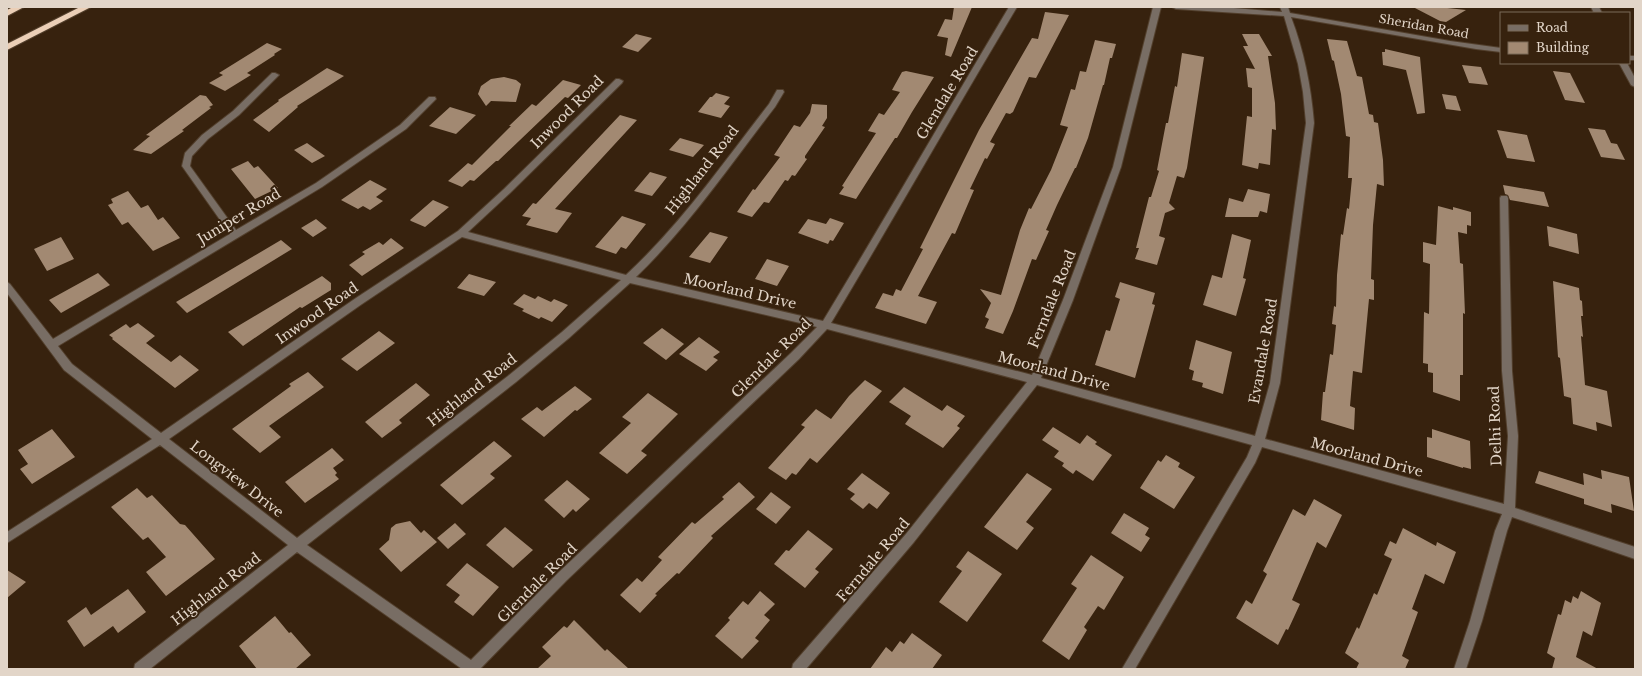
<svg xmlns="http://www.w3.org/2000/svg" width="1642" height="676" viewBox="0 0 1642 676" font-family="'Libre Baskerville',serif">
  <rect width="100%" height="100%" fill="#37220e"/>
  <!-- building -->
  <path fill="#a28972" d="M954,7H972L951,57L945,55L948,38L937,36L945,19L952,20Z
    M1413,7H1438L1466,10L1446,22L1440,21Z
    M1045,12L1069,15L1036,78L1029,77L1013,112L1010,114L1006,113L990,142L995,144L987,159L985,158L970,189L974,190L955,234L952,233L918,296L937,302L926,324L875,308L883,293L893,296L896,289L901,291L923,249L920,248L979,130L1032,38L1038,39Z
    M636,34L652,38L638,52L622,47Z
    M1242,34H1259L1272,56H1268L1275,103L1276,130L1272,129L1270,165L1259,163L1258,169L1242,165L1247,116L1252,117V88L1248,87L1246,68L1255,69L1243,46H1248Z
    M1327,39L1347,41L1357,76L1362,77L1369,114L1373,115L1374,122L1378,123L1383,160L1384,186L1377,184L1373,225L1371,279L1374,280V300L1369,299L1362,373L1353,371L1350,406L1355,408L1354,430L1321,420L1323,392H1325L1330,354L1333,355L1336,325L1332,324L1334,306L1336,307L1337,275L1341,234L1343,235L1347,208L1349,209L1352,178H1348L1350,137L1346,136L1341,94L1334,61L1332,60Z
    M1095,40L1116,44L1112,58H1110L1104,85H1103L1088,138L1076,168H1075L1057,205L1046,230L1049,231L1036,260L1032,259L1013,311L1003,334L985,328L989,319L985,317L991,303L980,289L1001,295L1020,230L1029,208L1031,209L1051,170L1068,127L1060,125L1071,89L1075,90L1080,71L1086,72Z
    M267,43L282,49L274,54L275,55L247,73L251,75L225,91L209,83L223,75L219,73Z
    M1385,49L1420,57L1425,113L1417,114L1406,70L1383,65L1382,52H1385Z
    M1182,53L1204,57L1187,168L1184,178L1177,176L1169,203L1175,209L1165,213L1159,236L1165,238L1157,265L1135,259L1139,248H1136L1149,197H1151L1159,171L1157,170L1166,123H1168L1175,86L1177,87Z
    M1462,65L1481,67L1488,85L1469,83Z
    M327,68L344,76L297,106L298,107L269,132L253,120L279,101L278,100Z
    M906,71L934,77L912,112L897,138H895L856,199L839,194L844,187L842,186L876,133L868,131L879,113L884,115L900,92L892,90L902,72Z
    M1553,71L1570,73L1585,103L1565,100Z
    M504,77L516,80L521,84L516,102L491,101L486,106L478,94L481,86L491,79Z
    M563,80L581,85L568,98L565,97L498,161H496L474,181L470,180L462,187L448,181L468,163L472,165L511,126H509L532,104L536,106Z
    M716,93L730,97L724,104L730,106L721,118L698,112L710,97H712Z
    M1442,94L1456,96L1461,111L1446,109Z
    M200,95L206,96L213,105L209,107L211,108L182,130L184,131L151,154L133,150L150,136L146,135Z
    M812,104L827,105V118L822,126L825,127L805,156V158L807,159L795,176L792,175L788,181L785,180L769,203L764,202L752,217L737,212L753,189L755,190L780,157L774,155L794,125L800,127L810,113Z
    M450,107L476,115L456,134L429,126Z
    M620,115L637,120L555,209L572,213L557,233L526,225L531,218L522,216L533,203L536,204Z
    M1588,128L1605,130L1611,143L1617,144L1625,160L1601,157Z
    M1497,130L1527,135L1535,162L1507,158Z
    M680,138L704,145L693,157L669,150Z
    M307,143L325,156L312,163L294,150Z
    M248,161L254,168L258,166L278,188L255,199L231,169Z
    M650,172L667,177L652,196L634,191Z
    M370,180L387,189L376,197L383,201L370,210L363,206L358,209L341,200Z
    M1503,185L1544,192L1549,207L1510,200L1508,195L1505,194Z
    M1248,189L1270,194L1267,213L1260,211L1258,217H1225L1229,198L1243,202Z
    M128,191L141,208L148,205L158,220L163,217L180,238L153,251L128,222L122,225L108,205L113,203L111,199Z
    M433,200L449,207L425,227L411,221L410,220Z
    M1438,206L1453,210V207L1471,212V226L1467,225V234L1458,232L1460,263L1463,264L1465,314L1463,313V375H1460V401L1433,392V373L1428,372V364L1423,363L1424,312L1429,314L1430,264L1423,262V242L1436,245Z
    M622,216L646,224L626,249L621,247L616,254L595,247Z
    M830,218L844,223L833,241L830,240L828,244L798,233L808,219L826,224Z
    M316,219L327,228L313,237L301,228Z
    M1547,226L1577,234L1579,254L1549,246Z
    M710,232L728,237L710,263L689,257Z
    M1232,234L1251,240L1243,278L1246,279L1236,316L1203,305L1212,275L1222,278Z
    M61,237L74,259L47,271L34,249Z
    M391,238L404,248L362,276L349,265L365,254L362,252L379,242L383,245Z
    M281,240L292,249L187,313L176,302Z
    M767,259L789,266L777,286L755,279Z
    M98,273L110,285L61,313L49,300Z
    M469,274L496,282L484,296L457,288Z
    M322,276L331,283V290L302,308L300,307L243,346L228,332Z
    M1553,281L1579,288L1580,300L1582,301L1583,316H1581L1583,337L1581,336L1585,385L1607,391L1612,427L1596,422L1597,431L1573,424L1571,398L1564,396L1560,358L1558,357Z
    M1120,282L1155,293L1152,304L1155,305L1135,378L1095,365L1106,330L1110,331L1120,299L1115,297Z
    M524,294L535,299L538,296L551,302L554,299L568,305L552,322L541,317L539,319L522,311L524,309L513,304Z
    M138,323L155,336L146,343L171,362L180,355L199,370L175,388L112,339L113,338L109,335L126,324L130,328Z
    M662,328L684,344L666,360L643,343Z
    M379,331L395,343L357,371L341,359Z
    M699,337L720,352L713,357L718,360L706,371L679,354Z
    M1196,340L1232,352L1223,394L1202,387L1203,383L1192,380L1194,371L1189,369Z
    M308,372L324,387L269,426L281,437L260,453L232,429L291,386L289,384Z
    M865,380L882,391L817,463L810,458L796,475L792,473L786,480L768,468L805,427L801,425L816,409L831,419L849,396Z
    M416,383L430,395L399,420L402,423L382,438L365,422Z
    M575,386L592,399L577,411L575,410L544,437L521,419L537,407L542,411Z
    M904,387L942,411L947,405L965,416L957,426L960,428L943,448L905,424L911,416L889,402Z
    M648,393L678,414L641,451L647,455L627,474L599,453L631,423L622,417Z
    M1053,427L1080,444L1087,435L1097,442L1095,444L1112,455L1093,481L1076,470L1073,474L1062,466L1064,463L1054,457L1059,451L1042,440Z
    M52,429L75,457L32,484L20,469L28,464L18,450Z
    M1432,429L1470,441L1471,469L1463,467V468L1427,457V437L1432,438Z
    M494,441L512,456L490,474L495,478L462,505L440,485Z
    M332,448L344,460L333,468L337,473L335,475L339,479L305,503L285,482Z
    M1166,455L1180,463L1178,467L1195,477L1174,509L1140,488L1158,460L1161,462Z
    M1601,470L1629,477L1634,511L1611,504L1612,513L1584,504V499L1535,483L1539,471L1584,485L1583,473L1602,479Z
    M862,473L890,493L877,509L869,503L863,509L850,499L855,494L847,489Z
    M1027,473L1052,489L1026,522L1034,528L1017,550L984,527Z
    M567,480L590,499L576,512L573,509L564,518L544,500Z
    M739,482L755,497L711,536L713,538L679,574L677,573L655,594L657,595L640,613L620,595L637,578L642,582L662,560L658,557L692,522L695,524L724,499L722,497Z
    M137,488L147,498L152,495L180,524L185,525L215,559L166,596L146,572L166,557L148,537L143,540L111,507Z
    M771,492L791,507L776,524L756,509Z
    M1314,499L1342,515L1326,548L1317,542L1292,600L1300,604L1288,630L1286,629L1278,645L1236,618L1246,600L1252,604L1267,574L1263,571L1293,509L1305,516Z
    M1124,513L1149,528L1145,535L1150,538L1141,552L1111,533Z
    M410,521L421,533L424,530L437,542L401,572L379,549L389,540L391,528L396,524Z
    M455,523L466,534L448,549L437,538Z
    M505,527L533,550L513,568L486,545Z
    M1403,528L1436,546L1437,542L1456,552L1444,584L1425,574L1412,609L1418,612L1402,656L1409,660L1405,669H1356L1359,663L1345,653L1357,627L1359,629L1374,593L1377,595L1392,559L1384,555L1390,541L1396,544Z
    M808,530L833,549L815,569L819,572L805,588L774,564L786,550L789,551Z
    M968,551L1002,574L967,622L939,602L962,571L956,567Z
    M1091,555L1124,577L1104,610L1098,606L1084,627L1087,630L1069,660L1042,641L1077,588L1071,584Z
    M467,563L499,587L473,616L454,602L460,595L446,585Z
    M7,570L26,582L7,598Z
    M128,589L146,612L118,633L113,626L84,647L67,621L86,607L91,615Z
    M760,591L775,604L764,615L770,620L755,638L759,641L742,659L715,636L730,620L728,618L743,601L748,605Z
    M1581,591L1601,603L1592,636L1583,631L1576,657L1598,669H1552L1555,658L1547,653L1558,614L1561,615L1565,600L1571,603L1573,596L1578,599Z
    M275,616L289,633L291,632L311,655L295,669H257L239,646Z
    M574,620L605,651L607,649L629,669H537L551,656L542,647L564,626L567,628Z
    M912,633L942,655L932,669H870L886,647L892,652L900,641L904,644Z"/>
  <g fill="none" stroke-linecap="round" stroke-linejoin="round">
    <defs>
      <path id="minor" d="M1009,7H1017C954,112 894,218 831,323L1032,375L1063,300L1113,167L1153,7H1161L1121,167L1073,300L1041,378L1255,436L1270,383L1306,123L1303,92L1298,64L1284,16L1176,9L1172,7H1222L1282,12L1280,7H1288L1290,13L1450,41L1501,48V52L1476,49L1291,17C1304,51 1311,86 1314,123L1280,383L1265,439L1504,504L1508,436L1502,371L1500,198L1501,196H1507L1508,198L1512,371L1518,436L1515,508L1635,547V559L1512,517L1507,531L1482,621L1466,669H1454L1470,621L1495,531L1502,514L1262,447L1255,463L1135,669H1122L1247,457L1252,445L1037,385L914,542L806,669H792L793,664L906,534L1027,382L827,329L799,359L566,581L480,669H462L297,552L150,669H134L135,664L288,545L160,445L7,543V532L152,439L64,370L7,293V282L10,284L53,339L230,234L182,166L185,153L202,135L233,111L272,73H275L279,75L239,115L208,139L192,156L190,166L236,230L316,183L400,125L429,97H435L436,99L406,129L322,187L58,346L72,364L161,433L356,298L458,231L504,189L616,79H619L623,81L622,83L510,193L468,232L626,275C681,224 723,163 769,104L777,90H783L784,92L775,107C730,165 689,226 636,277L823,321C886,217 947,111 1009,7ZM462,237L621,280L562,332L508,376L297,538L169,439L362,304ZM630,283L817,327L791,353L558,573L471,660L307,545L516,382L569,338Z
        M1591,7H1599L1602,13H1594Z
        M1629,56H1635V60H1629Z
        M1619,63H1627L1635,78V87L1631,85Z"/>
      <path id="highway" d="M13,7H24L7,16V10Z
        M80,7H91L7,50V44Z"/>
    </defs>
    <!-- minor casing -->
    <use href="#minor" stroke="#523f2c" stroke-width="2"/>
    <!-- highway casing -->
    <use href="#highway" stroke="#523f2c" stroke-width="2"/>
    <!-- minor -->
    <use href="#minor" fill="#786d64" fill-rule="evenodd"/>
    <!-- highway -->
    <use href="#highway" fill="#ebcfb7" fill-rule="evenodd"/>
  </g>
  <g text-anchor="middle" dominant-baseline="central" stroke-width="4" stroke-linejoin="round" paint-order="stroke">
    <!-- far-street labels -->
    <g font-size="12" fill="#e2d5c8" stroke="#37220e">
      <text transform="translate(1424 26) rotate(10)">Sheridan Road</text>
    </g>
    <!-- street labels -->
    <g font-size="14" fill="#e2d5c8" stroke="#37220e">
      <text transform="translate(947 93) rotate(-59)">Glendale Road</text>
      <text transform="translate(567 112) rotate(-45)">Inwood Road</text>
      <text transform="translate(702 170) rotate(-52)">Highland Road</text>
      <text transform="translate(239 216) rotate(-31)">Juniper Road</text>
      <text transform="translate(740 291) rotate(13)">Moorland Drive</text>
      <text transform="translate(1052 299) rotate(-68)">Ferndale Road</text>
      <text transform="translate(317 313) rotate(-35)">Inwood Road</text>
      <text transform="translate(1263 351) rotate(-80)">Evandale Road</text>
      <text transform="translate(771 358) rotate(-45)">Glendale Road</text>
      <text transform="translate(1054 371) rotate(15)">Moorland Drive</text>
      <text transform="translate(472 390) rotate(-38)">Highland Road</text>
      <text transform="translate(1495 426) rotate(-92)">Delhi Road</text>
      <text transform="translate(1367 457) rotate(15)">Moorland Drive</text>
      <text transform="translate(237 479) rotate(38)">Longview Drive</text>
      <text transform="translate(873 560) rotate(-50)">Ferndale Road</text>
      <text transform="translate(537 583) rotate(-45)">Glendale Road</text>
      <text transform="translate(216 589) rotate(-38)">Highland Road</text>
    </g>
  </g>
  <!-- border -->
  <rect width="1642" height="676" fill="none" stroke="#e2d5c8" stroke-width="16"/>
  <!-- legend -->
  <rect x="1500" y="12" width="130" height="52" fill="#37220e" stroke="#7b6a58"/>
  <rect x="1508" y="25" width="20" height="6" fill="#786d64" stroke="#7b6a58"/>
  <text x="1536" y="32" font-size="12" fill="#e2d5c8">Road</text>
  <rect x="1508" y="42" width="20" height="12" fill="#a28972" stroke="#7b6a58"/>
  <text x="1536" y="52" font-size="12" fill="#e2d5c8">Building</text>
</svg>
